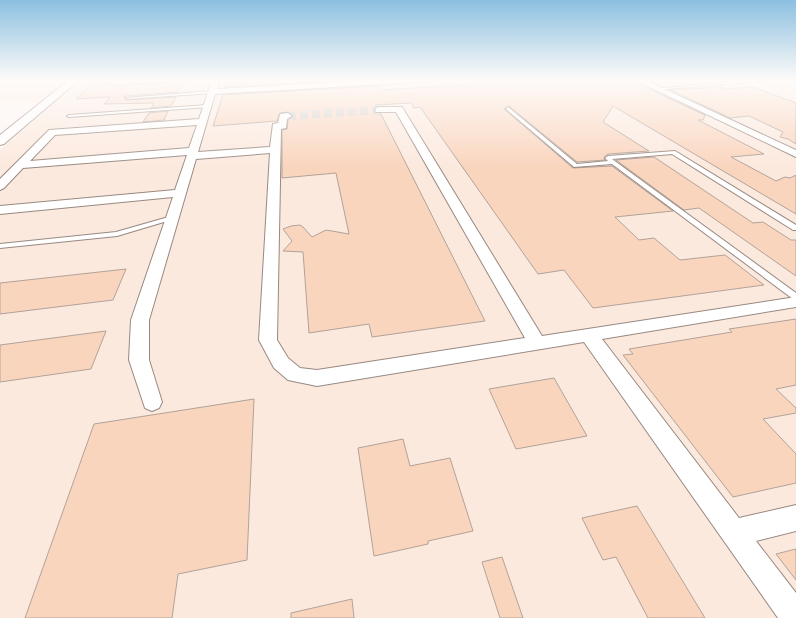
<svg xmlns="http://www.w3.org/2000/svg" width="796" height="618" viewBox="0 0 796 618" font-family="Manrope,sans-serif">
  <rect width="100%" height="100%" fill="#fdf6f2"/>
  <!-- built -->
  <path fill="#fce9de" d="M0,80H796V618H0V150L54,103H0Z"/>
  <!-- building -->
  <path fill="#fad5be" stroke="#b1a299" d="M227,80H314V82L225,87Z
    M545,80H629L705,115L703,120H698L764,154L731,157L776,181L785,177L790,178L796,175V214L613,106L603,122L649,151L608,154L604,157L605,160L577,162L509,106L504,109L573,168L612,166L673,211L615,217L639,240L654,238L680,260L725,255L764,285L593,308L564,270L538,274L420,107L414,108L411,103L376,105L374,109L375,113L381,114L485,321L372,337L369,324L309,333L303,252L283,251L292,241L283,229L291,226L300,225L303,227L312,237L326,230L349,234L336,173L282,178V130L287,129L288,120L293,117V115L288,112L280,113L277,121L213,126L223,95L378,86L380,90Z
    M95,81L118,86L183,82L178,92L125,96L124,98L127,100L176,97L171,106L151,108L154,103L104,104L110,97L76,99Z
    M720,87L725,89L753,87L796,103V144L788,139L780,137L783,132L749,116L730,118L671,90Z
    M168,111L164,120L143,122L149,113Z
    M654,157L753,223L763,222L791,240H796V276L699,208L684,210L616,160Z
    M126,269L113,300L0,314V283Z
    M796,319V385L776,389L796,408V413L763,419L796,454V483L733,497L623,355L633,354L629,349L732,332L729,329Z
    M106,331L91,369L0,382V345Z
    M554,378L587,436L516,449L489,389Z
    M254,399L247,560L178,574L172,618H25L94,424Z
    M403,439L410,466L450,458L473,531L428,541V544L374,556L358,448Z
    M637,506L662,547L705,618H648L616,557L603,560L582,518Z
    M796,549V580L776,554Z
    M502,557L523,618H500L482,562Z
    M352,599L354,618H291V613Z"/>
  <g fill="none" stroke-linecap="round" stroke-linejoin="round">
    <!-- minor-tunnel -->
    <path stroke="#d5cecb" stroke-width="8" stroke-dasharray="8 4" stroke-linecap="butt" d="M288,116L379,110"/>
    <defs>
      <path id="service" d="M96,80L118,82L193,80L118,84Z
        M750,80H771L656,90L654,89Z
        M212,91L213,93L127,99L125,98Z
        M207,105L209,107L69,117L67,116L69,115Z
        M508,107L577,164L608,161L605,158L608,156L675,151L796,225V230H793L672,154L612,159L796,293V300L793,299L612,164L574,167L506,109Z
        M172,216L175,218L174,219L117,236L0,248V244L116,232Z"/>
      <path id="minor" d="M212,80H220L217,89L376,80H423L420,82L215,94L198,152L270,147L273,124L278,123L280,114L288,113L292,116L287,119L286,128L281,129L277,340L288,358L300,368L317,370L525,338L396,112H376L375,110L376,108L379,107H402L542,336L796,297V307L602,339L739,518L796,505V531L756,541L796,593V618H778L584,342L317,386L288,380L274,368L259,340L270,153L196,159L149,320V360L162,402L159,408L152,411L145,408L129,360L131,320L173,197L0,214V206L175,190L187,155L23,168L4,188L0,190V179L49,130L199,119ZM197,125L189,148L30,161L55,135Z
        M635,80H645L796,150V157Z"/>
      <path id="tertiary" d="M69,80H79L4,144L0,145V135Z"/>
    </defs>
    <!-- service casing -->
    <use href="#service" stroke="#988981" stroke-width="2"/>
    <!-- minor casing -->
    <use href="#minor" stroke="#988981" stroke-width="2"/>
    <!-- tertiary casing -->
    <use href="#tertiary" stroke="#988981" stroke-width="2"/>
    <!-- service -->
    <use href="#service" fill="#fff" fill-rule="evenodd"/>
    <!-- minor -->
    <use href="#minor" fill="#fff" fill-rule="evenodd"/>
    <!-- tertiary -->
    <use href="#tertiary" fill="#fff" fill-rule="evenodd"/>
  </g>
  <!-- sky -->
  <linearGradient id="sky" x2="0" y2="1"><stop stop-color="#8bc0e0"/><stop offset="0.48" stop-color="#fefbf9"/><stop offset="1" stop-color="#fefbf9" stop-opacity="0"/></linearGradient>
  <rect width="796" height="167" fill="url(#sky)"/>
</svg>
